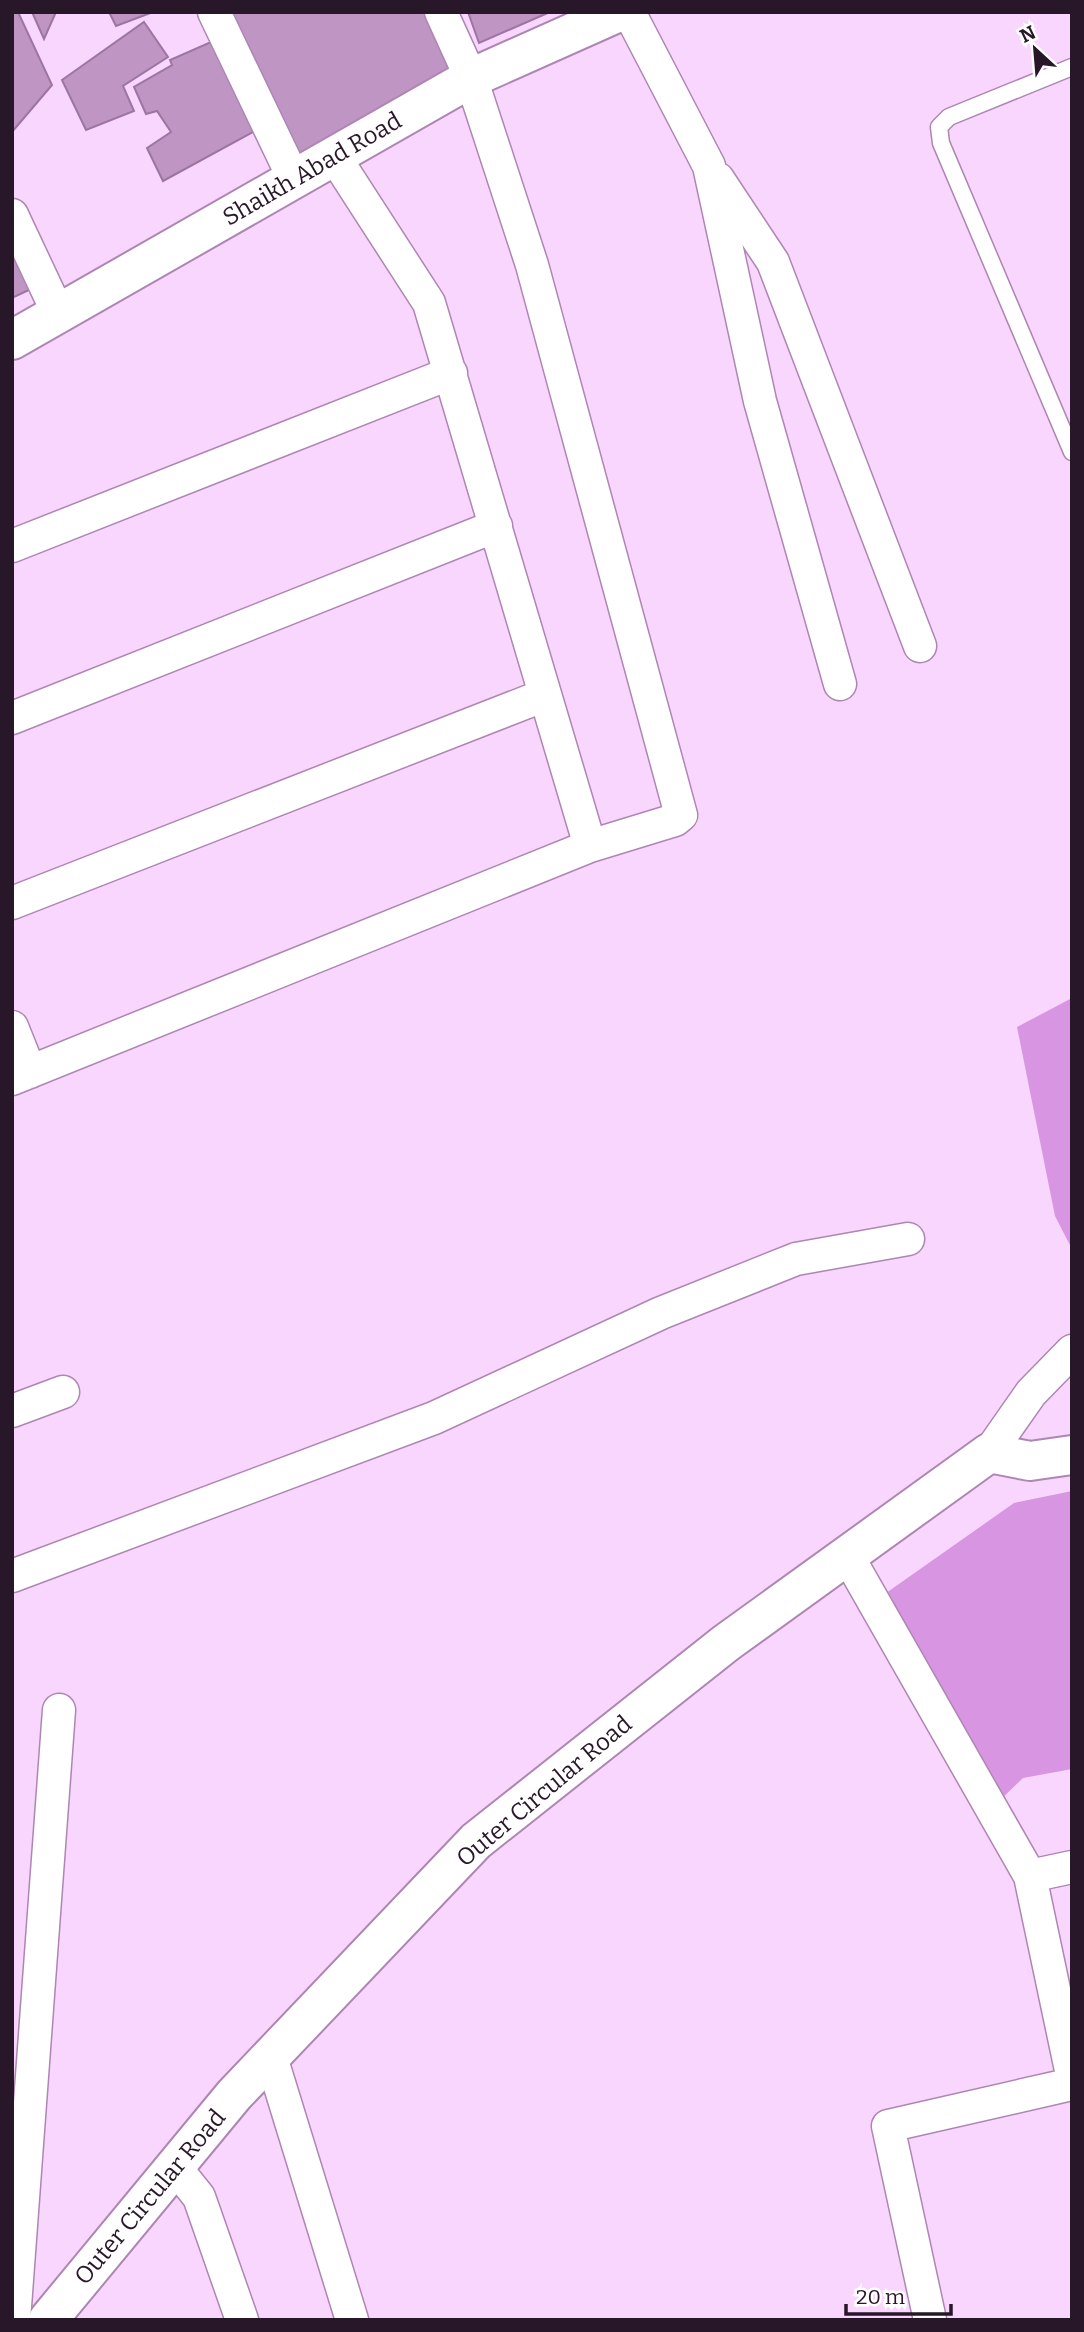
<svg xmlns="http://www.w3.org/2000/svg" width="1084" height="2332" viewBox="0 0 1084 2332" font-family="Bitter,serif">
  <rect width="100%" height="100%" fill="#f9d6fd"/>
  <!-- green -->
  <path fill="#d895e1" d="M1072,998V1249L1055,1216L1017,1027Z
    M1072,1491V1769L1023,1778L993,1807L879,1598L1014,1503Z"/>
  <!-- building -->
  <path fill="#be95c3" stroke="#9d75a2" stroke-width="2" d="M12,12H18L52,85L12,132Z
    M32,12H56L44,39Z
    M109,12H153L116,26Z
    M231,12H427L455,68L301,158Z
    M468,12H550L479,43Z
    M144,22L168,57L123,86L134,111L86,130L62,80Z
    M211,42L255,131L163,181L147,148L171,132L157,111L146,114L134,87L172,65L170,60Z
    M12,250L31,289L12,298Z"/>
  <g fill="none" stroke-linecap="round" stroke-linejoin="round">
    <defs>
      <path id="service" d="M1072,67L949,117L939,127L941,143L1072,452"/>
      <path id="minor" d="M214,12L294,179
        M629,12L709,166L760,401L840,684
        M334,156L429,303L590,846
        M718,179L773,262L920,646
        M12,215L58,313
        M12,546L451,373
        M12,718L496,526
        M12,903L545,695
        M12,1027L30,1072
        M12,1079L590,846L675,820L681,815L532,265L471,78L441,12
        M12,1411L63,1392
        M989,1453L1031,1393L1072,1351
        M847,1555L1030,1876L1072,2075
        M12,1576L434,1418L661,1313L796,1259L908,1239
        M1030,1876L1072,1867
        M271,2057L352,2320
        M175,2167L199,2197L242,2320
        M14,2320L59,1710
        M930,2320L888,2126L1072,2084"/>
      <path id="secondary" d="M12,340L471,78L619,12
        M48,2320L234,2095L476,1841L726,1643L989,1453L1030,1461L1072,1455"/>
    </defs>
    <!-- service casing -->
    <use href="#service" stroke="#ae86b3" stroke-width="19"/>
    <!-- minor casing -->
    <use href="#minor" stroke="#ae86b3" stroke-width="35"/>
    <!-- secondary casing -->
    <use href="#secondary" stroke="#ae86b3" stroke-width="42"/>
    <!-- service -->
    <use href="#service" stroke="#fff" stroke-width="16"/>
    <!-- minor -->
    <use href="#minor" stroke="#fff" stroke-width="32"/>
    <!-- secondary -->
    <use href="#secondary" stroke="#fff" stroke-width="38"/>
  </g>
  <g text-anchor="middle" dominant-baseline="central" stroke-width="5" stroke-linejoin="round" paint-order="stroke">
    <!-- street labels -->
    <g font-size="24" fill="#271729" stroke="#fff">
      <text transform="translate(312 169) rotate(-30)">Shaikh Abad Road</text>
      <text transform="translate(544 1791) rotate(-40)">Outer Circular Road</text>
      <text transform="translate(150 2197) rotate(-50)">Outer Circular Road</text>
    </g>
  </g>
  <!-- border -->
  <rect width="1084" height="2332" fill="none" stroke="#271729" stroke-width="28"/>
  <!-- north arrow -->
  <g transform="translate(1035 49) rotate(334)" stroke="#ffffff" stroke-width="5" paint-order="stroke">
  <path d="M0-5L12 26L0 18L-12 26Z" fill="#271729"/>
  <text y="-10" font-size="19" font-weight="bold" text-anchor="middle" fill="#271729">N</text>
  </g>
  <!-- scale -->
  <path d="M846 2304v10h105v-10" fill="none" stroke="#271729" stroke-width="3.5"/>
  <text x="856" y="2304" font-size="21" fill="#271729" stroke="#ffffff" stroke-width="5" paint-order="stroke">20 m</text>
</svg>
